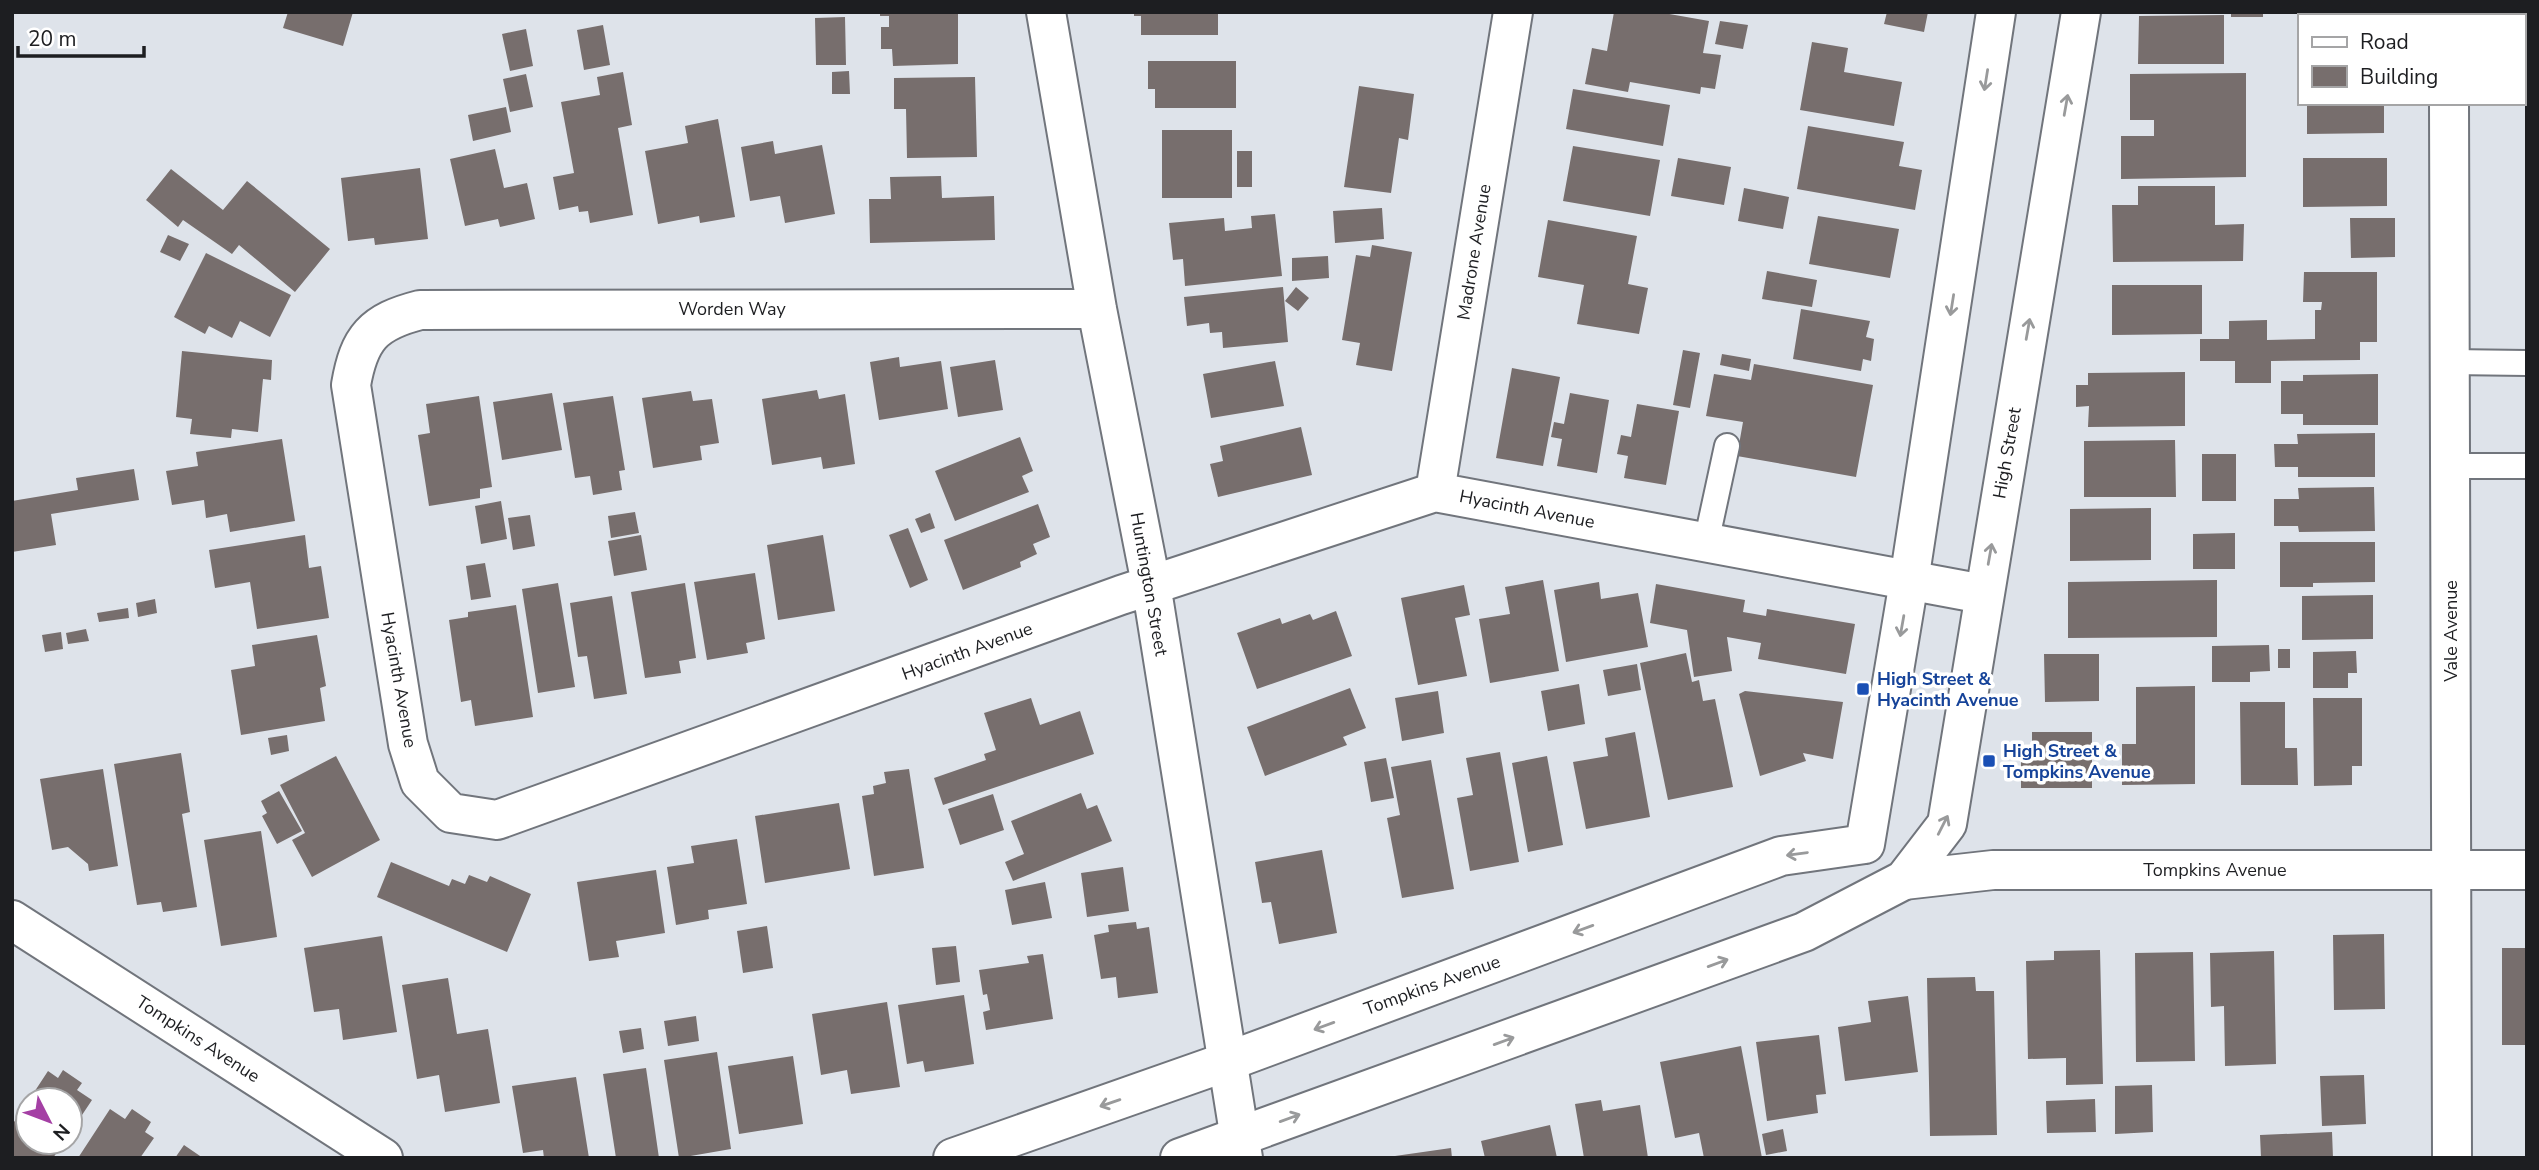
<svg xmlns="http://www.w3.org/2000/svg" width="2539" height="1170" viewBox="0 0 2539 1170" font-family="'Nunito Sans',sans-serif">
  <rect width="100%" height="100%" fill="#dee3ea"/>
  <!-- building -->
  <path fill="#776e6d" d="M288,12H353L343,46L283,28Z
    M880,12H958V64L893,66L892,49H881V27H889V16H880Z
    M1134,12H1218V35H1141V16H1134Z
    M1614,12H1658L1709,21L1703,53L1721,55L1715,89L1701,87L1700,94L1630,82L1628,92L1585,84L1592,48L1607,51Z
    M1887,12H1928L1924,32L1884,24Z
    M2231,12H2263V17H2231Z
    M2302,12H2385V16H2302Z
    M2224,15V64H2138L2139,16Z
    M845,17L846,65H816L815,18Z
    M1720,21L1748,25L1743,49L1715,44Z
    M603,25L610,65L584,70L577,30Z
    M526,29L533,66L510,71L502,34Z
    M1812,42L1848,48L1844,72L1902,82L1894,126L1800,110Z
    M1148,61H1236V108H1155V89H1148Z
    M849,71L850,94H832V72Z
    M623,72L632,125L618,128L633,215L590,223L588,211L579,212L578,206L559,210L553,177L574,173L561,102L600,95L597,77Z
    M2246,73V177L2121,179V136H2154V120H2130V74Z
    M526,74L533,107L510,112L503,79Z
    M975,77L977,157L907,158L906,109H894V78Z
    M1359,86L1414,94L1408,140L1399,138L1391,193L1344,187Z
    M1573,89L1670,105L1663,146L1566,129Z
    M2307,103H2384V133L2307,134Z
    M506,107L511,132L473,141L468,115Z
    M718,119L735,217L700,223L699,216L658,224L645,151L688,143L685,126Z
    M1808,126L1904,142L1899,166L1922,170L1915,210L1797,189Z
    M1162,130H1232V198H1162Z
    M773,141L775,154L822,145L835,214L785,223L780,196L750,201L741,147Z
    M1573,146L1660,160L1650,216L1563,201Z
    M495,149L504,188L527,183L535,219L500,227L498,219L465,226L450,159Z
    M1237,151H1252V187H1237Z
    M1678,158L1731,167L1724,205L1671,196Z
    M2303,158H2387V206L2303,207Z
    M420,168L428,239L375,245L374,238L348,241L341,178Z
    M171,169L223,210L247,181L330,249L295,292L239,245L232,254L183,220L178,227L146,200Z
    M941,176L942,198L994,196L995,240L870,243L869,199H891L890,177Z
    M2138,186H2215V225L2244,224L2243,261L2113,262L2112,205H2138Z
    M1744,188L1789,197L1783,229L1738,221Z
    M1382,208L1384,239L1335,243L1333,211Z
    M1275,214L1282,276L1185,286L1183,259L1173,260L1169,223L1224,218L1225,231L1252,228L1251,216Z
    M1818,216L1899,229L1890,278L1809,264Z
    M2350,218H2395V257L2351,258Z
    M1548,220L1637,236L1628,284L1648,288L1639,334L1577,324L1584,285L1538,277Z
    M168,235L189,244L180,261L160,252Z
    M1372,245L1412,252L1392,371L1356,365L1360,343L1342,340L1356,255L1370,257Z
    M206,253L291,295L270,337L240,321L232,338L209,326L205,334L174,317Z
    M1328,256L1329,278L1292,281V258Z
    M1767,271L1817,280L1812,307L1762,299Z
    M2304,272H2377V342H2360V360L2271,361V383H2235V361H2200V339H2229V321L2267,320V340L2315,339V310H2321L2322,302H2303Z
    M2112,285H2202V334L2112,335Z
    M1283,287L1288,342L1223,348L1222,332L1210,333L1209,323L1187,326L1184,297Z
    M1296,287L1309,298L1298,311L1285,301Z
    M1801,309L1870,321L1866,337L1874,339L1871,361L1863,359L1861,371L1793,359Z
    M1683,350L1700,353L1690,408L1673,405Z
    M182,351L272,360L271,380L263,379L258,432L232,429L231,438L190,434L192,419L176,417Z
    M1722,354L1751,359L1749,371L1720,365Z
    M899,357L900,367L941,361L948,409L879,420L870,362Z
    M995,360L1003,410L958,417L950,367Z
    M1275,361L1284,406L1211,418L1203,374Z
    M1754,364L1873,385L1856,477L1737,456L1743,422L1706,416L1714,374L1751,380Z
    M1512,368L1560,377L1543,466L1496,458Z
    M2185,372V426L2088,427L2089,406L2076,407V385H2088V373Z
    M2378,374V425H2303V414H2281V381H2303V375Z
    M817,390L819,399L845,394L855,464L823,469L821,457L772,465L762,399Z
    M691,391L693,401L712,399L719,443L700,446L702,460L653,468L642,398Z
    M552,393L562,450L502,460L493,402Z
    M1570,393L1609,400L1597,473L1557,466L1562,439L1551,437L1554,422L1564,424Z
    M479,396L492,487L480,489V498L429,506L418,435L430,433L426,404Z
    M613,396L625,470L619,471L622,490L593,495L590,476L575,478L563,403Z
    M1637,404L1679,411L1666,485L1624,478L1628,456L1617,454L1621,435L1631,437Z
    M1301,427L1312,475L1218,497L1210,464L1223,461L1220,446Z
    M2375,433V477H2298V467H2275L2274,444H2298L2297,434Z
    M1020,437L1033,471L1022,476L1029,492L955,521L935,471Z
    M282,439L295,521L230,532L227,514L206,518L204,500L172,505L166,471L198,466L196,452Z
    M2175,440L2176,497H2084V441Z
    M2202,454H2236V501H2202Z
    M134,469L139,500L51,514L56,545L12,552V501L78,490L76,478Z
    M2374,487L2375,531L2299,532L2298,526H2274V499H2299L2298,488Z
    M501,501L507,539L481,544L475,506Z
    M1038,504L1050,537L1033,544L1037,554L1020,562L1021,567L963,590L944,540Z
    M2151,508V560L2070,561V509Z
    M635,512L639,533L611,538L608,516Z
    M930,513L935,528L921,533L915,519Z
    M530,515L535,546L513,550L508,518Z
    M908,528L928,580L910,588L889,535Z
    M2235,533V569H2193V534Z
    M305,535L309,568L321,566L329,618L257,629L250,582L215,588L209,550Z
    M641,535L647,570L614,576L608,541Z
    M823,535L835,611L778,620L767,545Z
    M2280,542H2375V582L2313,583V587H2280Z
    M485,563L491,597L471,600L466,566Z
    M755,573L765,639L746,643L748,653L707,660L694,582Z
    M1543,580L1559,671L1490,683L1479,619L1510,614L1505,587Z
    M2217,580V637L2068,638V582Z
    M1599,582L1601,599L1638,593L1648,647L1566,662L1554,590Z
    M558,583L575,687L538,693L522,589Z
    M685,583L696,658L679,661L681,673L645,678L631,592Z
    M1656,584L1745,600L1743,612L1766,616L1767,609L1855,624L1846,674L1758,659L1761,643L1727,637L1732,671L1694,677L1687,630L1650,623Z
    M1464,585L1470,615L1455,618L1467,676L1418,685L1401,598Z
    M2373,595V639L2302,640V596Z
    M612,596L627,694L594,699L587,656L578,657L570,603Z
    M155,599L157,613L138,617L136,603Z
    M516,605L533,717L475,726L471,700L461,702L449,620L468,617V612Z
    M128,608L129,618L99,622L97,613Z
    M1336,611L1352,656L1257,689L1237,633L1280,618L1282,624L1310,614L1313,620Z
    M86,629L89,641L68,644L66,633Z
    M61,632L63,649L45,652L42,635Z
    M317,635L326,686L320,688L325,721L241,735L231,670L255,666L252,645Z
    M2269,645L2270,671L2250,672V682H2212V646Z
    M2278,649H2290V668H2278Z
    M2356,651L2357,673H2348V688H2313V652Z
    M1686,653L1692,682L1699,680L1703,701L1715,699L1733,787L1668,800L1640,663Z
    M2044,654H2099V701L2045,702Z
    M1637,664L1641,690L1608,696L1603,670Z
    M1579,684L1585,724L1548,731L1541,691Z
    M2195,686V784L2122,785V744H2136V687Z
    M1350,688L1366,728L1343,737L1347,745L1265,776L1247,727Z
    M1438,691L1444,733L1402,741L1395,698Z
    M1745,691L1843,702L1833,759L1803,753L1806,761L1760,776L1739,694Z
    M1031,698L1040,725L1080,711L1094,754L943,805L934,778L986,760L984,754L996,750L984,713Z
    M2313,698H2362V766H2352V785L2314,786Z
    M2240,702H2285V748H2297L2298,785H2241Z
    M1635,732L1650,817L1586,829L1573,762L1608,756L1605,738Z
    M2032,732H2092V788H2021V753H2032Z
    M287,735L289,751L271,755L268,738Z
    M1500,752L1519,862L1470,871L1457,798L1473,795L1466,758Z
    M181,753L190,812L182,814L197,907L163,912L161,902L137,905L114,764Z
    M336,756L380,840L312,877L292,840L305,833L280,785Z
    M1547,756L1563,845L1528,852L1512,763Z
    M1386,758L1394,798L1371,802L1364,762Z
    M1431,760L1454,889L1402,898L1387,818L1400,815L1391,767Z
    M103,769L118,866L89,871L88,864L68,847L52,850L40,779Z
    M909,769L924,868L874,876L862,796L874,794L873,786L886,783L884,772Z
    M279,791L302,831L277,844L262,816L267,813L261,801Z
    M1081,793L1087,809L1097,805L1112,841L1013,881L1005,862L1024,854L1011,821Z
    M993,794L1004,830L960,845L948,809Z
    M839,803L850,869L765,883L755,816Z
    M261,831L277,937L221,946L204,840Z
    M737,839L747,904L708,910L709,919L676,925L667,867L694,863L691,846Z
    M1322,850L1337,933L1279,944L1271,902L1262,903L1255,862Z
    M391,862L449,886L452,879L465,884L469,875L487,882L490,876L531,894L507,952L377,897Z
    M1123,867L1129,911L1087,917L1081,873Z
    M656,870L665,933L616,941L619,957L589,961L577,882Z
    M1045,882L1052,918L1012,925L1005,890Z
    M1136,922L1137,929L1149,927L1158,993L1118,998L1116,977L1101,979L1094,935L1109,932L1108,925Z
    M767,926L773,968L743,973L737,931Z
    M2384,934L2385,1009L2334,1010L2333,935Z
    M382,936L397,1032L343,1040L339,1009L314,1012L304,948Z
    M956,946L960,982L936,985L932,948Z
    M2502,948H2527V1045H2502Z
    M2100,950L2103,1084L2066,1085V1058L2028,1059L2026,961L2054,960V951Z
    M2274,951L2276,1064L2225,1066L2224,1006L2211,1007L2210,953Z
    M2193,952L2195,1061L2136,1062L2135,953Z
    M1043,954L1053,1019L986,1030L983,1012L990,1010L987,994L983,995L979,970L1029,963L1027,956Z
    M1975,977L1976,991H1994L1997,1135L1930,1136L1927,978Z
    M448,978L457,1034L488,1029L500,1103L445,1112L439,1075L417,1079L402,985Z
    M964,995L974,1064L925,1072L923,1061L907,1064L898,1005Z
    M1908,996L1918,1072L1845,1081L1838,1027L1871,1022L1868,1001Z
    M887,1002L900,1087L851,1094L847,1070L821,1075L812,1014Z
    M696,1016L699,1041L668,1046L664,1021Z
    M641,1028L644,1049L623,1053L619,1031Z
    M1819,1035L1826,1094L1816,1095L1818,1113L1767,1121L1756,1042Z
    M1741,1046L1762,1158H1704L1699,1133L1675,1138L1660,1062Z
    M717,1052L731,1149L679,1158L664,1060Z
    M793,1056L803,1124L739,1134L728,1066Z
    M646,1068L659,1158H616L603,1074Z
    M63,1070L82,1083L77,1090L92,1100L70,1133V1100H29L48,1071L58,1078Z
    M2364,1075L2366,1124L2322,1126L2320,1076Z
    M576,1077L589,1158H544L543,1150L523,1153L512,1086Z
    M2152,1085L2153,1132L2115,1134V1086Z
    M2095,1099L2096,1132L2047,1133L2046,1101Z
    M1601,1100L1603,1111L1640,1105L1648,1158H1584L1575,1104Z
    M28,1101V1142H64L53,1158H12V1125Z
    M110,1109L125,1119L132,1109L151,1122L145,1132L154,1138L140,1158H78Z
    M1550,1125L1557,1158H1485L1481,1141Z
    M1783,1129L1787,1151L1766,1155L1762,1134Z
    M2332,1132L2333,1158H2261L2260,1135Z
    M184,1145L203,1158H175Z
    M1451,1148L1452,1158H1395V1156Z"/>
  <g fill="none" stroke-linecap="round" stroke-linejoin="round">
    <defs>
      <path id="service" d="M2450,362L2527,363
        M2450,466H2527
        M1706,543L1727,446"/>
      <path id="minor" d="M1046,12L1097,309L1151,584L1243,1158
        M2449,12V16
        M2449,103L2452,1158
        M1097,309L420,310C373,322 359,338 351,385L408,744L420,782L451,813L497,820L1121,595L1435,492L1983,594
        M1435,492L1513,12
        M1904,880L1993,870H2527
        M12,920L383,1158"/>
      <path id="tertiary" d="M1865,844L1909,581L1996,12
        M953,1158L1226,1062L1781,856L1865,844
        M1180,1158L1804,932L1904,880L1947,824L2081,12"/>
    </defs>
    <!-- service casing -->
    <use href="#service" stroke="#71757c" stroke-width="28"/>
    <!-- minor casing -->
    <use href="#minor" stroke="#71757c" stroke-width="42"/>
    <!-- tertiary casing -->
    <use href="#tertiary" stroke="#71757c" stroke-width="42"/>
    <!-- service -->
    <use href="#service" stroke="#fff" stroke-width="24"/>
    <!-- minor -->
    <use href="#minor" stroke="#fff" stroke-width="38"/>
    <!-- tertiary -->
    <use href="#tertiary" stroke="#fff" stroke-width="38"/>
  </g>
  <!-- one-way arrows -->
  <defs><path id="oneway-shaft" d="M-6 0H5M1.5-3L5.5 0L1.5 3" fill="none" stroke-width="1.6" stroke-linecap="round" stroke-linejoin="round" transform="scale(1.75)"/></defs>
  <g stroke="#999a9b">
    <use href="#oneway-shaft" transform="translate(1986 80) rotate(99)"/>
    <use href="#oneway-shaft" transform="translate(2066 105) rotate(-80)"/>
    <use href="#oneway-shaft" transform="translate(1952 305) rotate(99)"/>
    <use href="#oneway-shaft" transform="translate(2028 329) rotate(-80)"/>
    <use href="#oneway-shaft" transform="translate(1990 554) rotate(-80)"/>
    <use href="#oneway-shaft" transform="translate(1902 626) rotate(100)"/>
    <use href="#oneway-shaft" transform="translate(1943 825) rotate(-63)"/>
    <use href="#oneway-shaft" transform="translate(1797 854) rotate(172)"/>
    <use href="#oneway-shaft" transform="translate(1583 929) rotate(160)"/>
    <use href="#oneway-shaft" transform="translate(1718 963) rotate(-20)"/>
    <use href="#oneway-shaft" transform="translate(1324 1026) rotate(160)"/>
    <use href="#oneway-shaft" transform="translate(1504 1041) rotate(-20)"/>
    <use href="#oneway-shaft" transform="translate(1110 1103) rotate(161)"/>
    <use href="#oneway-shaft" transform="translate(1290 1118) rotate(-20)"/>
  </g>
  <!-- markers -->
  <g fill="#1a4fb4" stroke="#fff" stroke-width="2.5">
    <rect x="1856" y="682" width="14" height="14" rx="3.5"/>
    <rect x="1982" y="754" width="14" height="14" rx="3.5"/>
  </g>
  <g text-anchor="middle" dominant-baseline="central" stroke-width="7" stroke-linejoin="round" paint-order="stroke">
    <!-- street labels -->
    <g font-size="18" fill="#1d1e21" stroke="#fff">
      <text transform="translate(1474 252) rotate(-81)">Madrone Avenue</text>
      <text x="732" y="309">Worden Way</text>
      <text transform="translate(2007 453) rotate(-80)">High Street</text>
      <text transform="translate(1527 509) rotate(11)">Hyacinth Avenue</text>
      <text transform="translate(1149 584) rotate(80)">Huntington Street</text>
      <text transform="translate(2451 631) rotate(-90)">Vale Avenue</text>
      <text transform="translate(967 651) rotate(-20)">Hyacinth Avenue</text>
      <text transform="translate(399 680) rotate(80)">Hyacinth Avenue</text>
      <text x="2215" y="870">Tompkins Avenue</text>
      <text transform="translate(1432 985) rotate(-20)">Tompkins Avenue</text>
      <text transform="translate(198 1039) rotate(33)">Tompkins Avenue</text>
    </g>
    <!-- transit labels -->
    <g font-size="18" font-weight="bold" fill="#164399" stroke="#fff" text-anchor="start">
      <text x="1877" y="679">High Street &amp;<tspan x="1877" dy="21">Hyacinth Avenue</tspan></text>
      <text x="2003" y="751">High Street &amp;<tspan x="2003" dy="21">Tompkins Avenue</tspan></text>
    </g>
  </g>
  <!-- border -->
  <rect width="2539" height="1170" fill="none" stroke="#1d1e21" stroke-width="28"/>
  <!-- legend -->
  <rect x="2298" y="14" width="228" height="91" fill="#ffffff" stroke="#a5a5a6" stroke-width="2"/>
  <rect x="2312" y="37" width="35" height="10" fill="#ffffff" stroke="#a5a5a6" stroke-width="2"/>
  <text x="2360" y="49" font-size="21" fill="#1d1e21">Road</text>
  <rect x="2312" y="66" width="35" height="21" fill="#776e6d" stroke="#a5a5a6" stroke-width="2"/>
  <text x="2360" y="84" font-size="21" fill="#1d1e21">Building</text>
  <!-- north arrow -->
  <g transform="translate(49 1121) rotate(132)"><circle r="33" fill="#ffffff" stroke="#a5a5a6" stroke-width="2"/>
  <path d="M0-5L12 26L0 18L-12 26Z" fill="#a43fa4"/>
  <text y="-10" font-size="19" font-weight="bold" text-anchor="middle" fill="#1d1e21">N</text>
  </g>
  <!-- scale -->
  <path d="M18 46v10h126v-10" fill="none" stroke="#1d1e21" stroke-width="3.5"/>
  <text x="28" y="46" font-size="21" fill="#1d1e21" stroke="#ffffff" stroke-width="5" paint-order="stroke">20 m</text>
</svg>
